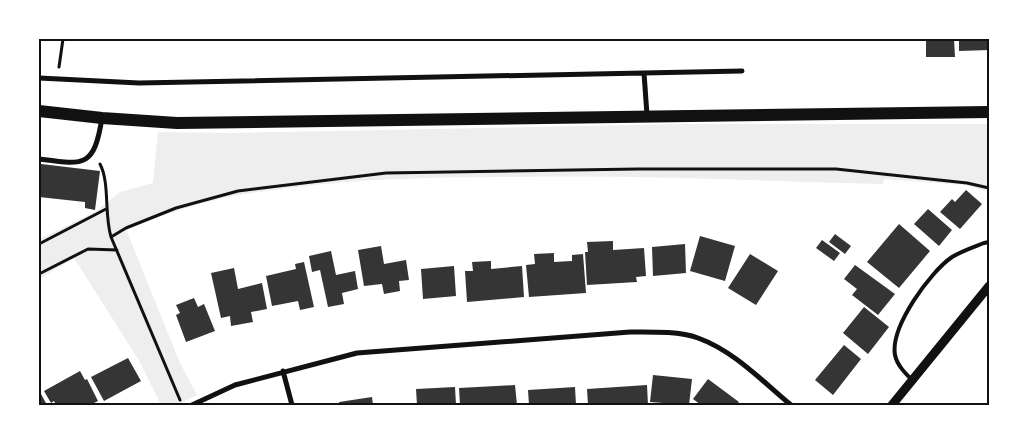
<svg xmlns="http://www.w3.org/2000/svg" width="1028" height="444" viewBox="0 0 1028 444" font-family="'Times New Roman',serif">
  <rect width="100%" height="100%" fill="#fff"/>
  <!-- green -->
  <path fill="#eee" d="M682,124H989V192L964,185L884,179L883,184C762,181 640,175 519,177C426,177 332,179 240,195C201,201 164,215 126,229L180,363L197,395L177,405H161L138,359L74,258L39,279V239L95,212L120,192L153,183L158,132L229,133Z"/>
  <!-- building -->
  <path fill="#353535" d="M926,39H954L955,57H926Z
    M959,39H989V50L959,51Z
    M41,164L100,171L95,210L85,208V202L39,197Z
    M966,190L982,204L960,229L940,212L952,199L955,202Z
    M928,209L952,230L939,246L914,224Z
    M899,224L930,251L899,288L867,262Z
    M835,234L851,246L845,254L829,242Z
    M700,236L735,246L725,281L690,271Z
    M822,240L840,253L834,261L816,248Z
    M613,241V250L644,248L646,276L636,277L637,282L587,285L585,252H588L587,242Z
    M685,244L686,273L653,276L652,247Z
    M381,246L384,264L406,260L409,280L399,281L400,291L384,294L382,284L364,286L358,250Z
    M331,251L336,275L355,271L358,289L342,293L344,304L328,307L320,270L312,272L309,256Z
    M554,253V262L572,261V255L583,254L586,293L529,297L526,265L535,264L534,254Z
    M750,254L778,271L756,305L728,288Z
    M491,261V269L522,266L524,297L467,302L465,271H473L472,262Z
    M304,262L314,307L300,310L298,301L272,306L266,276L296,269L295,264Z
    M855,265L895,294L878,315L852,295L857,289L844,279Z
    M454,266L456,296L423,299L421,269Z
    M234,268L238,289L262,283L267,309L251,312L253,322L231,326L230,316L221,318L211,273Z
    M194,298L198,307L204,304L215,331L186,342L176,315L180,313L176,305Z
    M864,307L889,327L868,354L843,333Z
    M844,345L861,359L833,395L815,380Z
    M128,358L141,381L104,401L91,377Z
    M80,371L85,380L87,379L98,401L90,405H56L54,401L51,403L44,391Z
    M653,375L692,379L689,405L650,402Z
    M708,379L739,402L736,405H701L693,399Z
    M515,385L517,405H460L459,388Z
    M647,385L648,405H588L587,389Z
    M455,387L456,405H417L416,389Z
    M575,387L576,405H529L528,390Z
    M41,394L47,405H39V395Z
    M372,397L373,405H340L339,402Z"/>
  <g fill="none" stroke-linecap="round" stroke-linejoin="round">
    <!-- path -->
    <path stroke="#111" stroke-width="3" d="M59,67L63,39
      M100,164C110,183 104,214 111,237L180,400
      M111,237L126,228L176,208L238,191L386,173L638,169H836L967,183L989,188
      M39,244L106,209
      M39,274L88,249L117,250"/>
    <!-- service -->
    <path stroke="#111" stroke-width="4" d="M912,380C905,373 897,365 895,355C890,327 930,272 952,257C962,251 974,247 984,243L989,242"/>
    <!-- minor -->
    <path stroke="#111" stroke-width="5" d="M644,73L647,115
      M39,78L139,83L742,71
      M39,159C84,165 94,168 102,118
      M283,371L292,405
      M192,405L235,385L357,353L630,332C650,332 679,331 698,338C734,351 762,381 791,405"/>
    <!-- tertiary -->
    <path stroke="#111" stroke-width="9" d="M892,405L989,286"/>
    <!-- primary -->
    <path stroke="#111" stroke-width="12" d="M39,111L102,118L177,123L989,112"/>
  </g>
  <!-- border -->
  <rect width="1028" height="444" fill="none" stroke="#ffffff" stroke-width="80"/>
  <rect x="40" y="40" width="948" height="364" fill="none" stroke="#111" stroke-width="2"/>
</svg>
